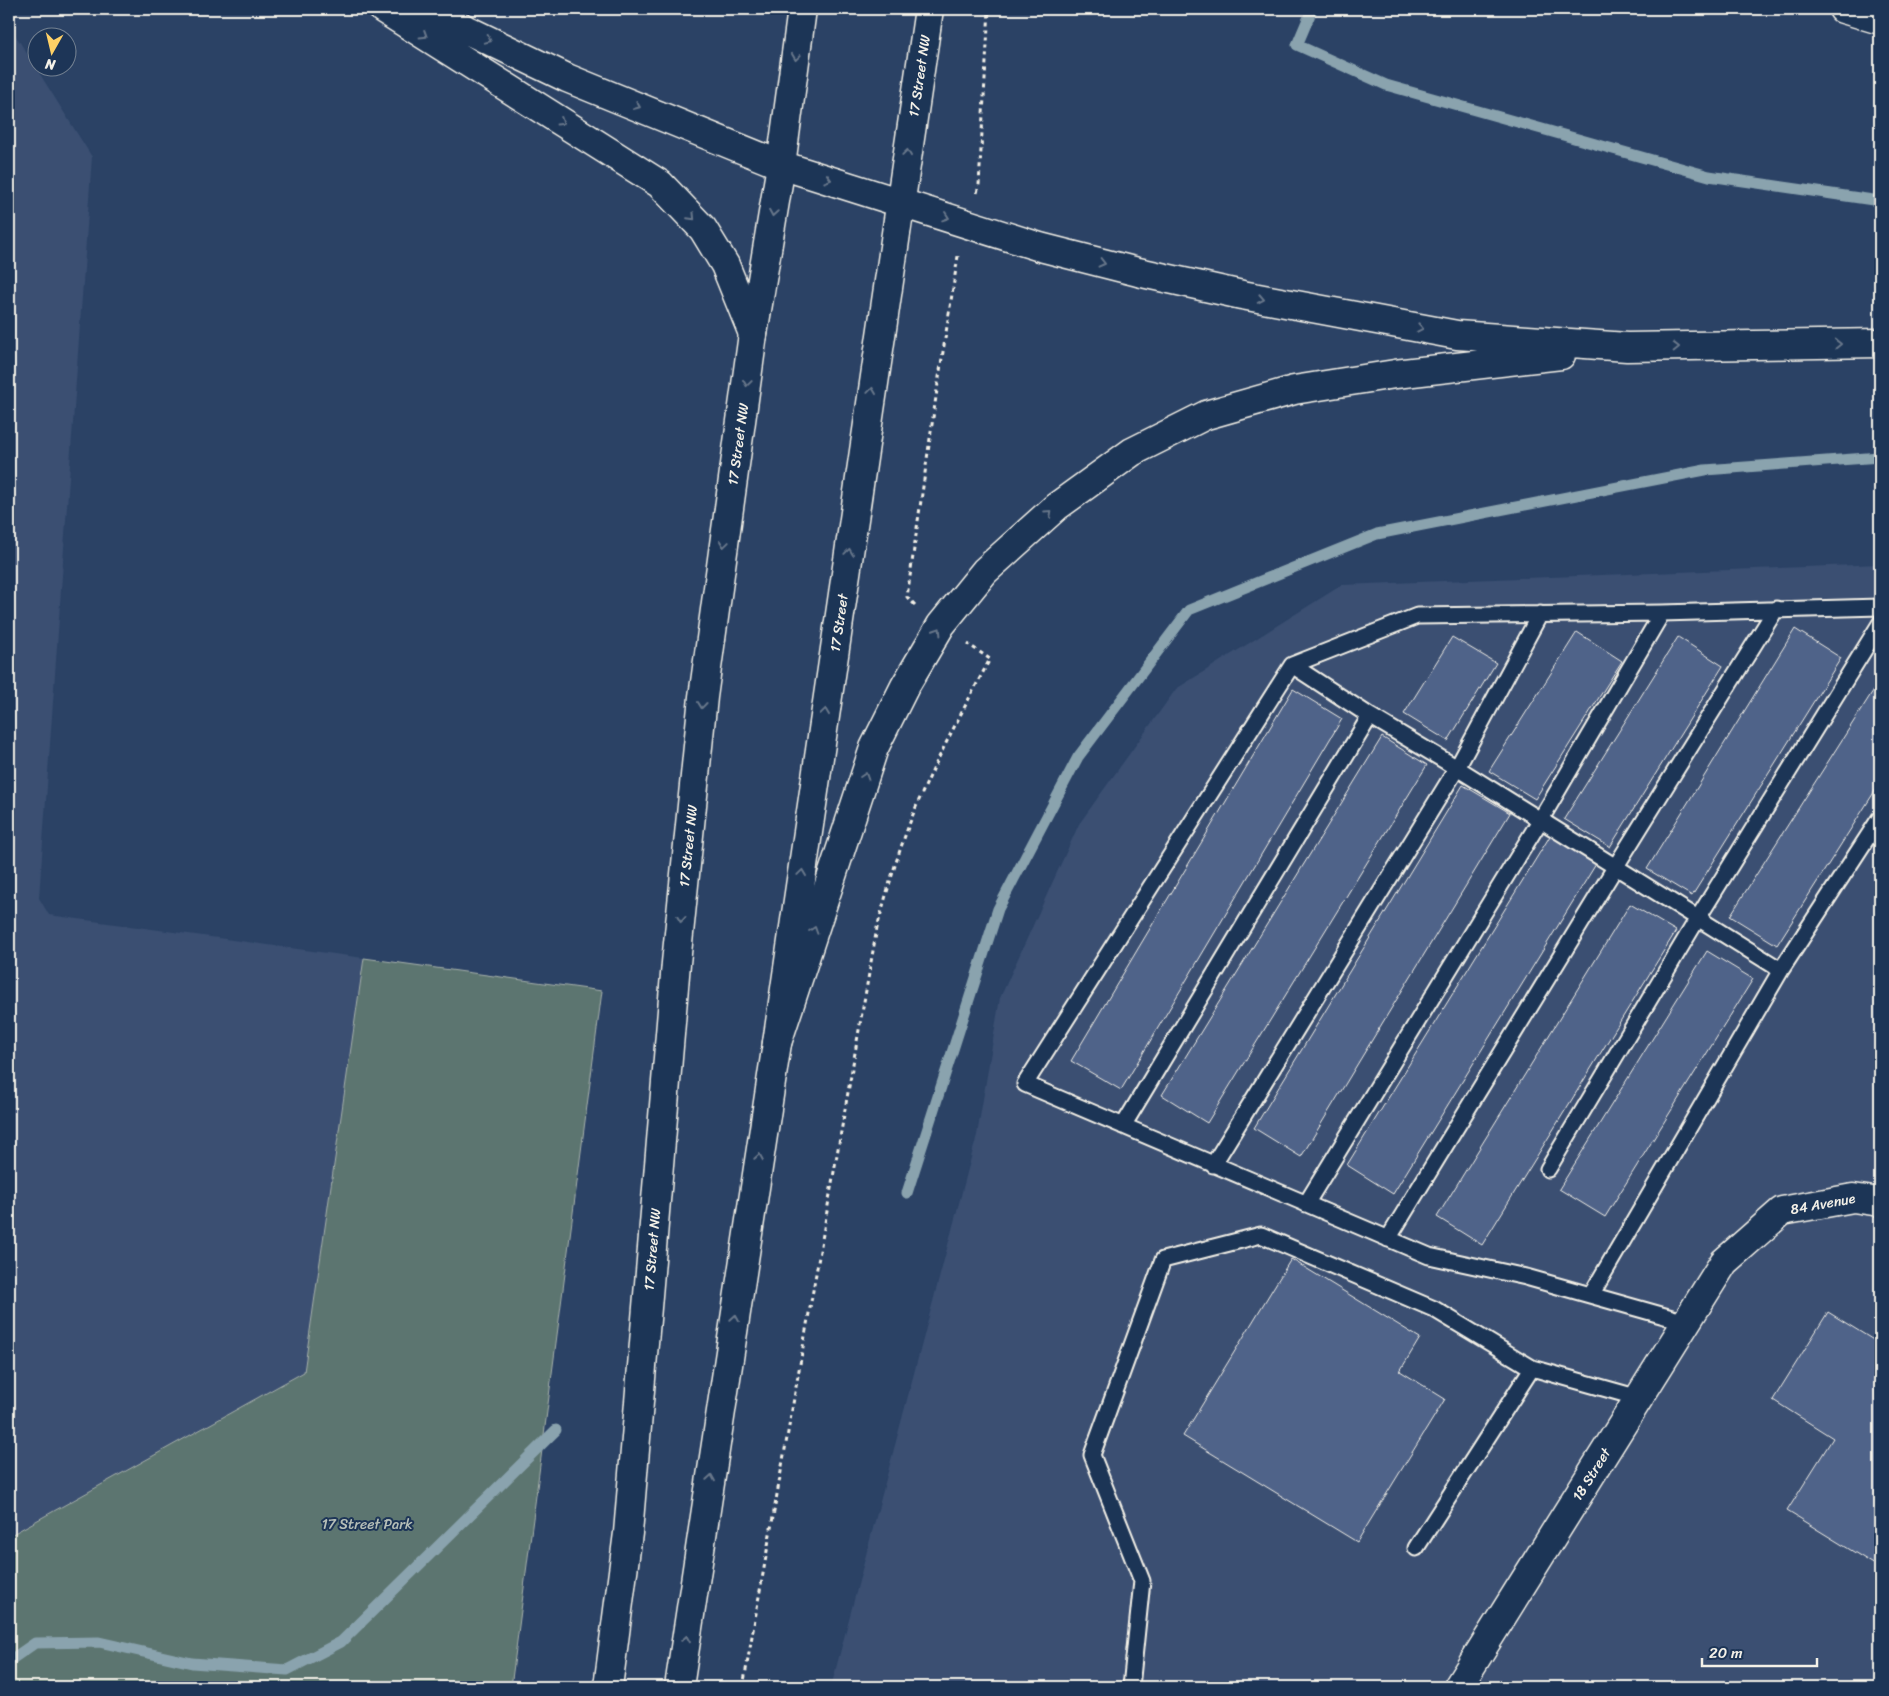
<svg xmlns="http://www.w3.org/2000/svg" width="1889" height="1696" viewBox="0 0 1889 1696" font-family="Sriracha,sans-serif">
  <rect width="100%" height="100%" fill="#2b4265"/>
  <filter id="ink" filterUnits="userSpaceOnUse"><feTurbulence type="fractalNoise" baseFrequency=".02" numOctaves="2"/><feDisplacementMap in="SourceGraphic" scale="10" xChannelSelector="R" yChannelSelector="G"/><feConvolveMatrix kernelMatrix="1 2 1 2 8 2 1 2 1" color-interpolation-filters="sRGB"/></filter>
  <g filter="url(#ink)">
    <!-- built -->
    <path fill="#3a4f72" d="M9,25L92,157L39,898L49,915L364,958L304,1372L9,1536Z
      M1880,564V1687H831L977,1135L1000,998L1079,824L1176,689L1342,585Z"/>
    <!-- green -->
    <path fill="#5c7470" stroke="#a8b2ac" d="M364,958L602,991L511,1687H9V1536L304,1372Z"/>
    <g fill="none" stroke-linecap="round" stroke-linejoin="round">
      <!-- stream -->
      <path stroke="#8aa3ae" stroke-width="11" d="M1311,12L1297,45L1386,85L1709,176L1880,201
        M907,1193L998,909L1078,757L1189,610L1377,534L1705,470L1880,457
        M9,1661L35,1643L99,1642L192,1663L287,1670L341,1642L556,1430"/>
    </g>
    <!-- building -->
    <path fill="#506389" stroke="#f4f1e8" d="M1795,629L1841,658L1692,896L1647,869Z
      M1577,632L1622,661L1535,799L1489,771Z
      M1452,637L1496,663L1448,741L1404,714Z
      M1678,637L1723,666L1610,847L1564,819Z
      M1880,680V783L1777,945L1730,916Z
      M1293,689L1342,719L1121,1090L1071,1061Z
      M1382,737L1427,765L1207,1123L1162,1095Z
      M1463,785L1510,813L1301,1157L1254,1128Z
      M1550,836L1596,864L1393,1194L1347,1165Z
      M1630,904L1676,931L1482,1245L1437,1217Z
      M1707,951L1753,979L1605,1217L1559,1189Z
      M1291,1259L1420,1338L1400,1371L1445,1399L1357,1542L1183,1436Z
      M1828,1312L1880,1344V1568L1787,1511L1833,1438L1773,1400Z"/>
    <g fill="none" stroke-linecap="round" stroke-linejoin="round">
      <defs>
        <path id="service" d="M1292,665L1370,716L1457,768L1781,970L1880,818
          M1123,1126L1370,716
          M1213,1165L1457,768L1540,614
          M1548,1169L1698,918L1880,624
          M1306,1204L1541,819L1662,613
          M1388,1239L1616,866L1776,609
          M1591,1295L1781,970
          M1686,1322L1526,1277L1429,1256L1025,1084L1292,665L1417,616L1662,613L1880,607
          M1416,1548L1532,1368
          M1131,1687L1142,1581L1092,1455L1163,1260L1261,1235L1434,1309L1532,1368L1639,1398"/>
        <g id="minor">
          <path id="s1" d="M1458,1687L1724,1262L1782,1211L1853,1198L1880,1202"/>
        </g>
        <g id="secondary">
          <path id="s2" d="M608,1687L628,1533L676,963L703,697L753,334L781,165L802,9"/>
          <path id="s3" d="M679,1687L777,1043L929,9"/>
        </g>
        <path id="motorway" d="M383,9L660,184L703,229L725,265L753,334
          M430,9L465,29L567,78L781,165L1040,247L1138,272L1242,295L1457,335L1627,347L1880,343
          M1843,9L1880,20
          M777,1043L874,748L905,686L941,625L985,571L1056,507L1132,452L1206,415L1294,390L1395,374L1561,355"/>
      </defs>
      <!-- service casing -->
      <use href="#service" stroke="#f4f1e8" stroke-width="19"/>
      <!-- minor casing -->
      <use href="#minor" stroke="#f4f1e8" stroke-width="31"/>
      <!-- secondary casing -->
      <use href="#secondary" stroke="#f4f1e8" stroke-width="31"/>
      <!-- motorway casing -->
      <use href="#motorway" stroke="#f4f1e8" stroke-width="31"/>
      <!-- path -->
      <path stroke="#f4f1e8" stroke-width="3" stroke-dasharray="4 4" stroke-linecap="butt" d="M977,193L979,185L989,9
        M915,605L907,597L937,390L958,256
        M743,1687L877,928C888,887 900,846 916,807C938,756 964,708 990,659L968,644"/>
      <!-- service -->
      <use href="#service" stroke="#1d3557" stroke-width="15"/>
      <!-- minor -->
      <use href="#minor" stroke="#1d3557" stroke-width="28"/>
      <!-- secondary -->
      <use href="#secondary" stroke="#1d3557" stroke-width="28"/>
      <!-- motorway -->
      <use href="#motorway" stroke="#1d3557" stroke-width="28"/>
    </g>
    <!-- one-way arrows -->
    <defs><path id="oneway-chevron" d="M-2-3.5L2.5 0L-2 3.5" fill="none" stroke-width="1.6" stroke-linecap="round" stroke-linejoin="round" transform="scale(1.25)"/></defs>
    <g stroke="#68778a">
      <use href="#oneway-chevron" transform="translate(424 35) rotate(32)"/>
      <use href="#oneway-chevron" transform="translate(488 40) rotate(26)"/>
      <use href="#oneway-chevron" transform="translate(796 57) rotate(98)"/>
      <use href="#oneway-chevron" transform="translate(637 106) rotate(22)"/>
      <use href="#oneway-chevron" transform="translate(561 122) rotate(32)"/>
      <use href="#oneway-chevron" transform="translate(907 153) rotate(-82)"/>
      <use href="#oneway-chevron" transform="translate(828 179) rotate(17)"/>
      <use href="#oneway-chevron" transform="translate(773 213) rotate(99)"/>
      <use href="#oneway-chevron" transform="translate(692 217) rotate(46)"/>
      <use href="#oneway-chevron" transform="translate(946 217) rotate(19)"/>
      <use href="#oneway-chevron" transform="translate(1102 263) rotate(14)"/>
      <use href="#oneway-chevron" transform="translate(1261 299) rotate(11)"/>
      <use href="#oneway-chevron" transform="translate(1420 328) rotate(11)"/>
      <use href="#oneway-chevron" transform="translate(1838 344) rotate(-1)"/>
      <use href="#oneway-chevron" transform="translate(1676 347) rotate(-1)"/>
      <use href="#oneway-chevron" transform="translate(747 383) rotate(98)"/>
      <use href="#oneway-chevron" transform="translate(872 391) rotate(-82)"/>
      <use href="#oneway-chevron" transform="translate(1049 513) rotate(-42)"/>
      <use href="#oneway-chevron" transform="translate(724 544) rotate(98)"/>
      <use href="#oneway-chevron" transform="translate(849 552) rotate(-82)"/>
      <use href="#oneway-chevron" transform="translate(938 631) rotate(-58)"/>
      <use href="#oneway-chevron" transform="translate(702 705) rotate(96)"/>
      <use href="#oneway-chevron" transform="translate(825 712) rotate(-82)"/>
      <use href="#oneway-chevron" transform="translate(865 776) rotate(-72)"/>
      <use href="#oneway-chevron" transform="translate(802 873) rotate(-82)"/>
      <use href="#oneway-chevron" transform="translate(681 919) rotate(96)"/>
      <use href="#oneway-chevron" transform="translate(814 930) rotate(-72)"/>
      <use href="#oneway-chevron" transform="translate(759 1157) rotate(-81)"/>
      <use href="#oneway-chevron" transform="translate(735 1318) rotate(-81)"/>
      <use href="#oneway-chevron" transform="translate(711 1478) rotate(-81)"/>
      <use href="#oneway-chevron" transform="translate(686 1639) rotate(-81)"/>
    </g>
  </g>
  <g text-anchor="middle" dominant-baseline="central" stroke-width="4" stroke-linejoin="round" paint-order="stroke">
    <!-- street labels -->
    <g font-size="14" fill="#f4f1e8" stroke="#1d3557">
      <text stroke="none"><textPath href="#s3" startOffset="1629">17 Street NW</textPath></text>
      <text stroke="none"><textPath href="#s2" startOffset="1250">17 Street NW</textPath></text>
      <text stroke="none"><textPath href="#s3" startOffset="1076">17 Street</textPath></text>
      <text stroke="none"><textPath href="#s2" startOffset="845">17 Street NW</textPath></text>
      <text stroke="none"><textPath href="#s1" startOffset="620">84 Avenue</textPath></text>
      <text stroke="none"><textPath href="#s2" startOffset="440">17 Street NW</textPath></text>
      <text stroke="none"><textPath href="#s1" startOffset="251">18 Street</textPath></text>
    </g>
    <!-- park labels -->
    <g font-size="14" fill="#b7bfb8" stroke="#1d3557">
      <text x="367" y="1524">17 Street Park</text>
    </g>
  </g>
  <!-- margin -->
  <rect width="1889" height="1696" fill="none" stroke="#1d3557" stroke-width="30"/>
  <rect x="15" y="15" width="1859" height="1666" fill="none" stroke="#f4f1e8" stroke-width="2" filter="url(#ink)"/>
  <!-- north arrow -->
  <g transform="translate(52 52) rotate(188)"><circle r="24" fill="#1d3557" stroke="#738091"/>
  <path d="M0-4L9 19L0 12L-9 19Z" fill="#ffd166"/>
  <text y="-8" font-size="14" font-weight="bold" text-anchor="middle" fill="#f4f1e8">N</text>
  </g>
  <!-- scale -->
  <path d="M1702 1658v8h115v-8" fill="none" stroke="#f4f1e8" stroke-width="2.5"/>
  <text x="1709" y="1658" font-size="15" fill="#f4f1e8" stroke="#1d3557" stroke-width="4" paint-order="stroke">20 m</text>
</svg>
